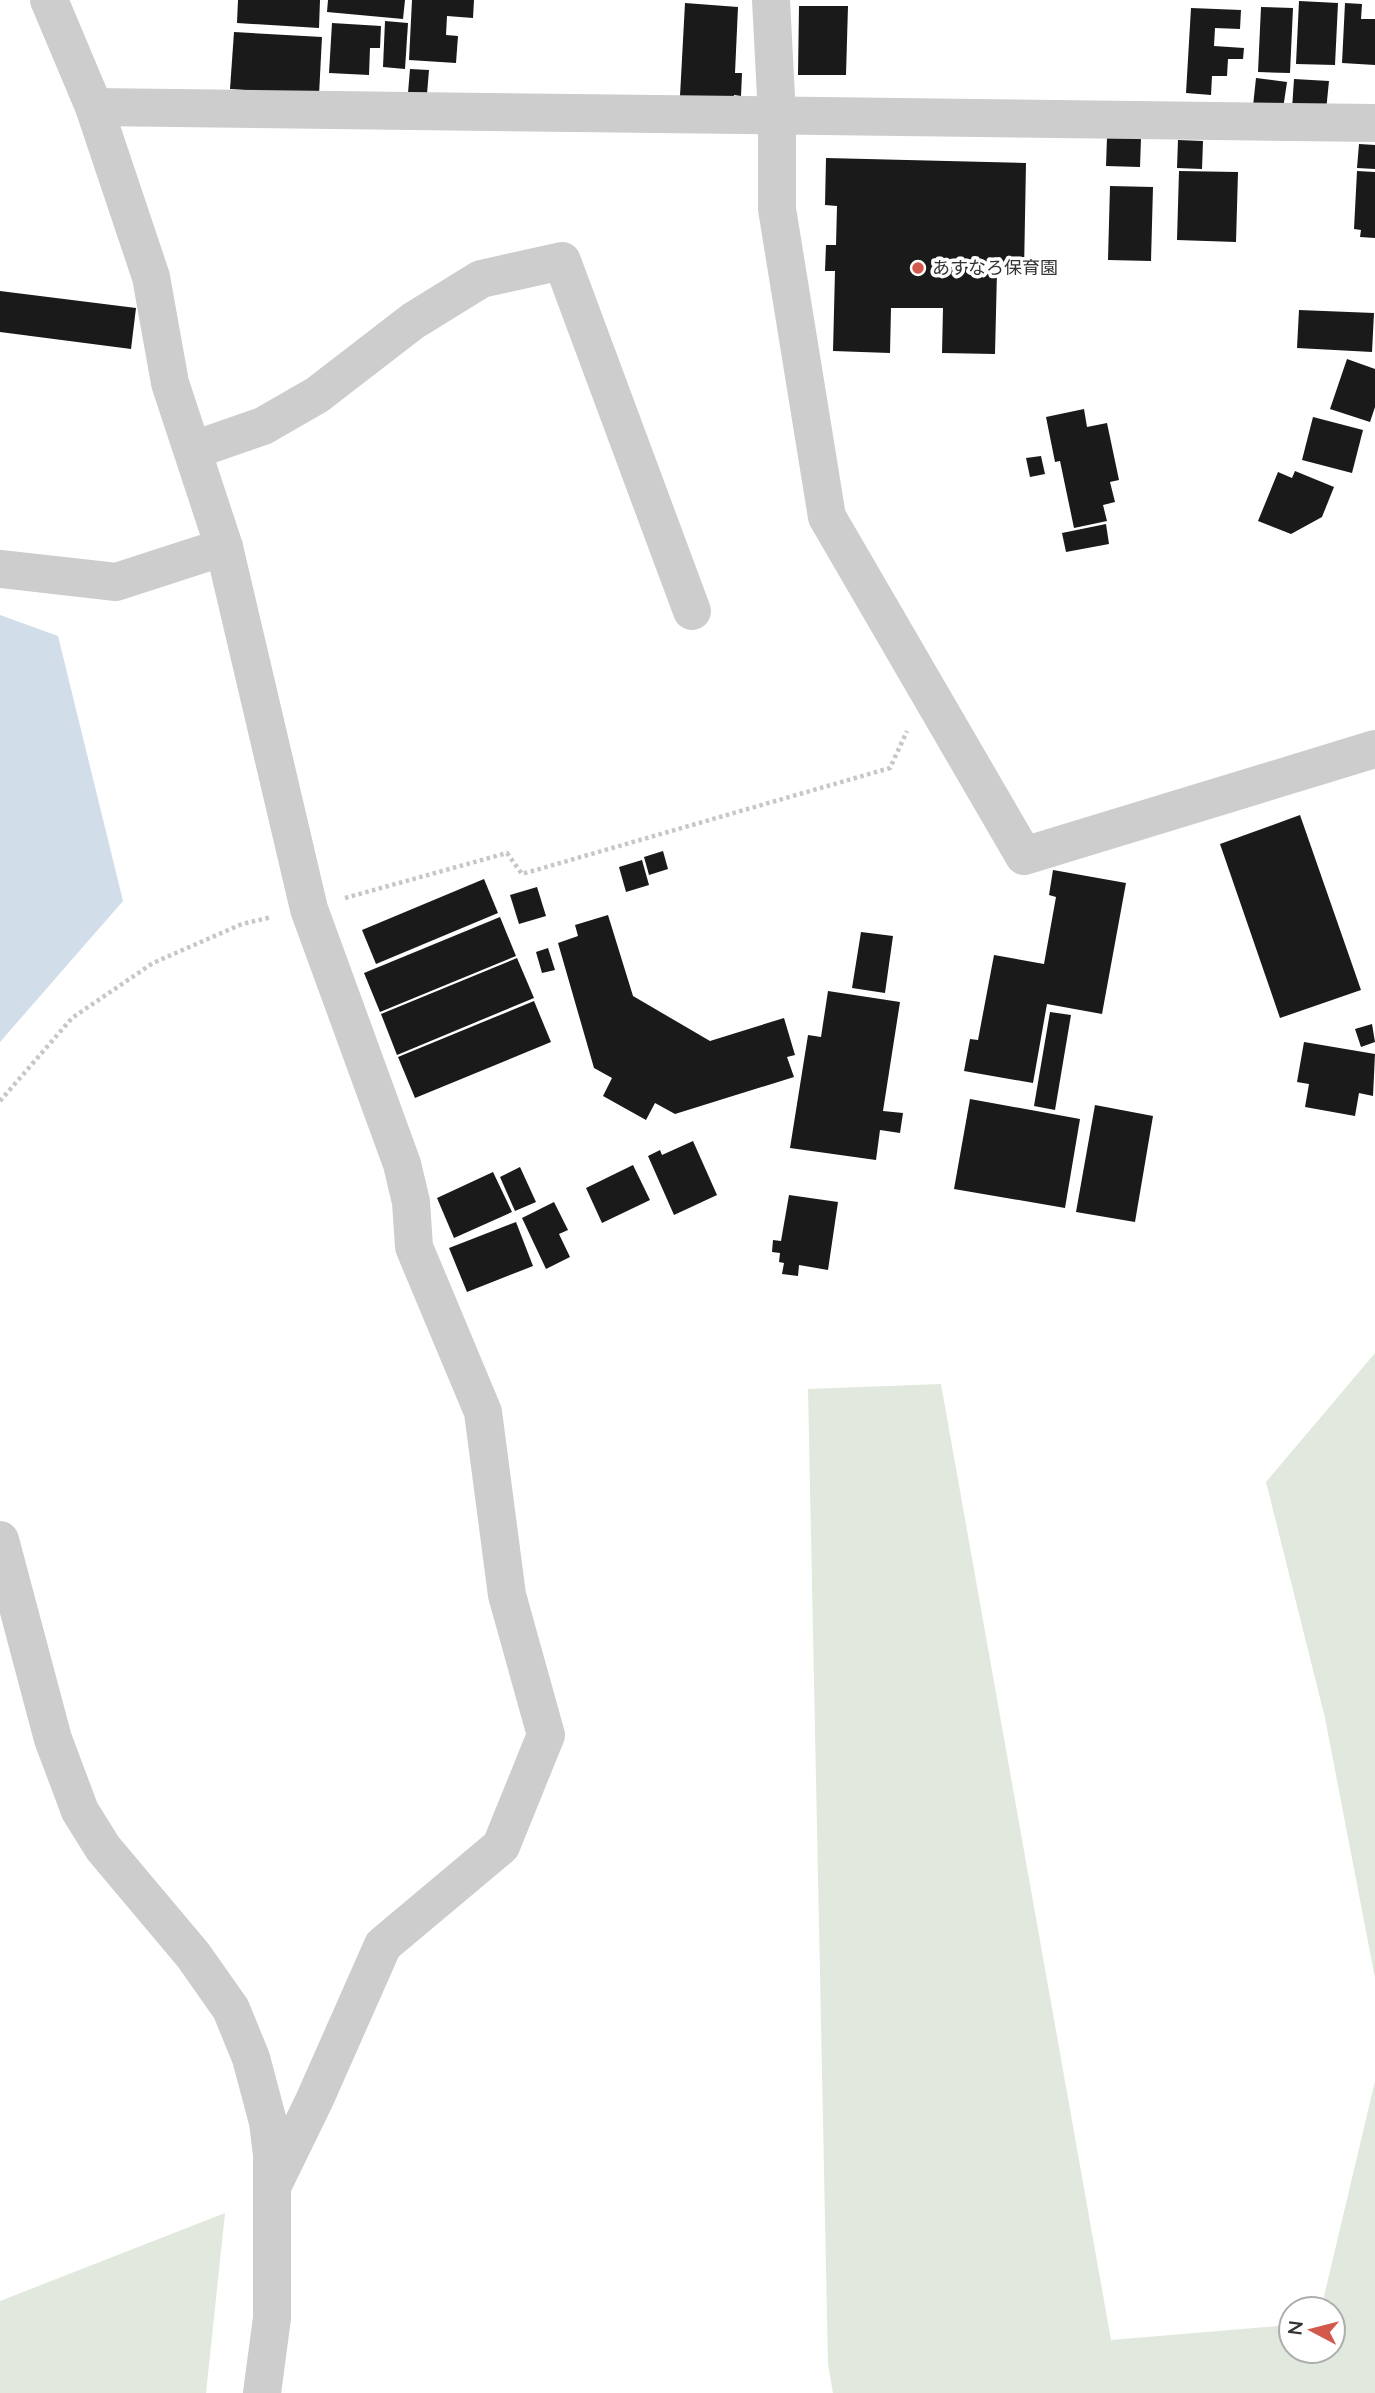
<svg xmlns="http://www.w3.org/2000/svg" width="1375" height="2393" font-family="Lato,'Noto Sans JP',sans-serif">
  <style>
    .green { fill: #e1e8dd }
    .water { fill: #d2ddea }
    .building { fill: #1a1a1a }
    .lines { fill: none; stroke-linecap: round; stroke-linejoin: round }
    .path { stroke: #c7c7c7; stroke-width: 4.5; stroke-dasharray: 3.5 3.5; stroke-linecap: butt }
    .street { stroke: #cdcdcd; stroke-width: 38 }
    .poi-dot { fill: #d2594c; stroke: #fff; stroke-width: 2.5 }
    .labels { text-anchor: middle; stroke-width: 7; stroke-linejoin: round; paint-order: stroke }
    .poi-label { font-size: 18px; fill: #333; stroke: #fff; text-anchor: start }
  </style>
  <rect width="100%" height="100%" fill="#fff"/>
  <g class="green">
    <path d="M1375 1353V1978L1325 1718 1266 1482Z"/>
    <path d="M941 1384 1111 2340 1291 2325V2351H1333V2309H1321L1375 2081V2393H833L828 2364 808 1389Z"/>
    <path d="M225 2213 206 2393H0V2301Z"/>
  </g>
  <path class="water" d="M0 615 58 636 123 901 0 1042Z"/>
  <g class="building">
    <path d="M238 0H320L319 28 237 23Z"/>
    <path d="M328 0H405L403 19 327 12Z"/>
    <path d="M412 0H474L473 18 447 16 446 35 458 36 456 63 409 60Z"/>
    <path d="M1299 1 1338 3 1335 65 1296 64Z"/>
    <path d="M685 3 738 7 735 73H742L741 96 734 95 733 100 680 96Z"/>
    <path d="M1345 3 1362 4 1361 19H1375V65L1342 63Z"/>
    <path d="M799 6H848L846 75H798Z"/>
    <path d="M1261 7 1293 8 1290 73 1258 72Z"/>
    <path d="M1191 8 1241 10 1240 29 1215 28 1214 46 1244 48 1243 59H1228L1227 76H1212L1211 95 1186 93Z"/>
    <path d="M385 21 408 23 405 69 383 67Z"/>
    <path d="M332 23 381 26 380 48H370L369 75 329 73Z"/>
    <path d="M234 32 322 37 319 95 230 89Z"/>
    <path d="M410 69 429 70 427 94 408 93Z"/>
    <path d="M1256 78 1287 82 1283 109 1253 106Z"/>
    <path d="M1294 79 1329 81 1326 111 1292 109Z"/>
    <path d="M1107 137 1141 138 1140 167 1106 166Z"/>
    <path d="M1178 140 1203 141 1202 169 1177 168Z"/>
    <path d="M1359 144 1375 145V169L1357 168Z"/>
    <path d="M826 158 1026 163 1024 272 997 271 995 354 942 353 943 308H891L890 353 833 351 835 271H825L826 245H836L837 206 825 205Z"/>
    <path d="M1179 171 1238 172 1236 242 1177 240Z"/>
    <path d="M1357 171 1375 172V238L1360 237 1361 230 1354 229Z"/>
    <path d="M1110 186 1153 187 1151 261 1108 260Z"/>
    <path d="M0 291 136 308 131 349 0 332Z"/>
    <path d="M1299 310 1374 313 1372 352 1297 348Z"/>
    <path d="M1347 359 1375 369V407L1370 422 1330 409Z"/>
    <path d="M1084 409 1087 427 1107 423 1119 480 1110 482 1115 502 1103 505 1107 521 1074 528 1060 461 1055 462 1046 417Z"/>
    <path d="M1313 417 1363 430 1352 473 1302 460Z"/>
    <path d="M1041 456 1045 474 1030 477 1026 458Z"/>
    <path d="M1295 471 1334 487 1322 517 1291 534 1258 521 1278 472 1292 478Z"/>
    <path d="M1106 524 1109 544 1066 552 1062 533Z"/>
    <path d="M1300 815 1361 990 1280 1018 1220 844Z"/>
    <path d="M663 851 668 869 649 875 644 857Z"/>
    <path d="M642 860 649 885 626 892 619 867Z"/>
    <path d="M1053 870 1126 883 1102 1014 1047 1004 1033 1083 964 1071 970 1039 978 1040 994 955 1044 964 1056 897 1049 895Z"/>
    <path d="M484 879 498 913 376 964 362 930Z"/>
    <path d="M537 887 546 916 519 924 510 895Z"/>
    <path d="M608 915 633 996 710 1041 784 1018 795 1055 787 1057 794 1077 675 1114 655 1103 646 1120 603 1096 612 1078 594 1068 558 943 578 936 575 925Z"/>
    <path d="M500 917 516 956 380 1012 364 973Z"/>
    <path d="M861 932 893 936 885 993 852 988Z"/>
    <path d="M548 948 555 970 542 973 536 952Z"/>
    <path d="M517 958 534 998 397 1055 381 1014Z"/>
    <path d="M828 991 900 1002 883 1111 903 1113 900 1133 880 1130 876 1160 790 1148 808 1035 821 1037Z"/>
    <path d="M534 1001 551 1042 415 1098 398 1057Z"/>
    <path d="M1050 1012 1071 1015 1055 1110 1034 1106Z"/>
    <path d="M1372 1024 1375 1042 1361 1047 1355 1029Z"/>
    <path d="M1304 1042 1375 1054 1373 1096 1359 1093 1355 1116 1305 1107 1309 1084 1297 1082Z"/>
    <path d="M970 1099 1080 1119 1065 1208 954 1189Z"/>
    <path d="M1095 1105 1153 1116 1135 1222 1076 1212Z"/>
    <path d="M693 1141 717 1195 674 1215 648 1156 660 1150 662 1155Z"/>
    <path d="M633 1165 650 1200 602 1223 586 1188Z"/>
    <path d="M520 1167 536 1202 515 1211 500 1177Z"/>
    <path d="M493 1172 512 1212 454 1238 437 1198Z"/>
    <path d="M789 1195 838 1202 828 1270 799 1265 798 1276 782 1274 784 1263 779 1262 780 1253 772 1252 773 1240 781 1241Z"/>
    <path d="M554 1202 568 1230 559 1234 570 1257 546 1269 522 1218Z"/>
    <path d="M516 1222 533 1266 467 1292 449 1248Z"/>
  </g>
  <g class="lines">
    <g class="path">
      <path d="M345 898 507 853 522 874 890 768 907 731"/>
      <path d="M0 1101 72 1018 153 963 242 924 272 917"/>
    </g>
    <g class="street">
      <path d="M49 0 94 107 151 277 170 383 224 547 309 909 402 1164 411 1202 414 1247 483 1412 507 1595 546 1735 501 1846 383 1945 314 2101 272 2187"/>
      <path d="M771 0 777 116V209L827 517 1024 856 1375 749"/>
      <path d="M94 107 1375 123"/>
      <path d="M194 450 263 426 317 395 413 321 481 279 562 261 692 611"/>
      <path d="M0 569 116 582 224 547"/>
      <path d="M0 1540 53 1739 80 1811 103 1848 193 1955 231 2009 251 2058 268 2122 272 2155V2318L262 2393"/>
    </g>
  </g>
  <circle class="poi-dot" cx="918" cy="268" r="7"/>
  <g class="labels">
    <g class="poi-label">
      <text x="932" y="274">あすなろ保育園</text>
    </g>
  </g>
  <g transform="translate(1312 2330) rotate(277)"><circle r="33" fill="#ffffff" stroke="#adadad" stroke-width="2"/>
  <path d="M0-5L12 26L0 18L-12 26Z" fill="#d2594c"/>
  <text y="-10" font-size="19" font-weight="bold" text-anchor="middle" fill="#333333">N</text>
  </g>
</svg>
